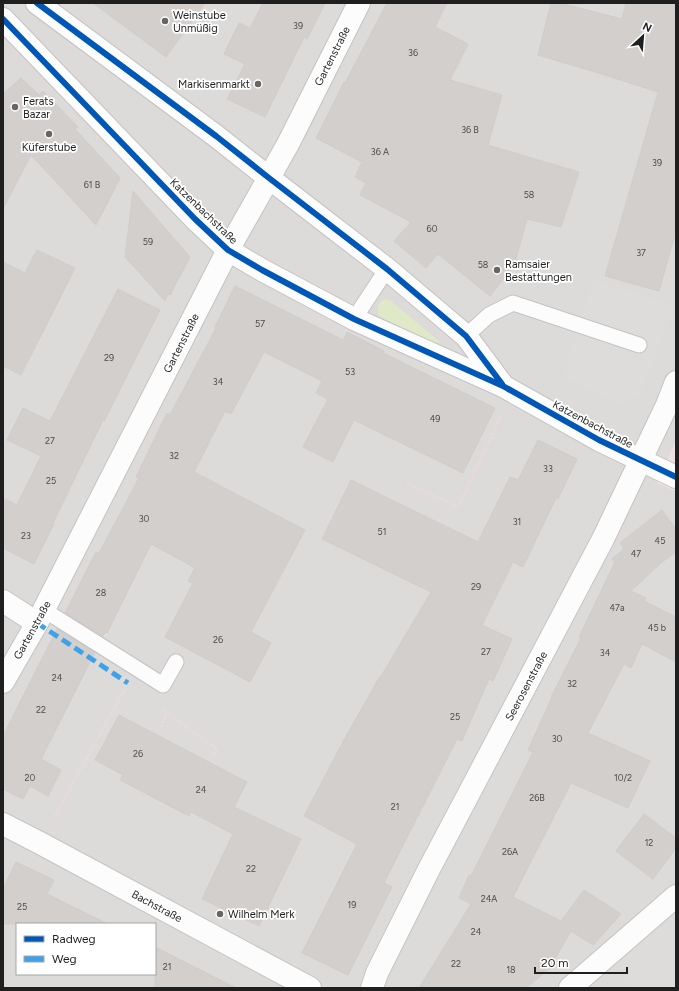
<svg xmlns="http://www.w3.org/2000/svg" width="679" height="991" font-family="Figtree,sans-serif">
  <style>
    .residential { fill: #dddbda; fill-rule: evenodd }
    .commercial { fill: #efdfdf }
    .grass { fill: #dfe9c8 }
    .parking { fill: #dedcdb }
    .building { fill: #d2cfcd; stroke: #d1ccca }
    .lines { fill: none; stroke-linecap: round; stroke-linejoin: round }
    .service-casing { stroke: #c5c3c2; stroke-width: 17 }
    .minor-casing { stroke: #c5c3c2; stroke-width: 24 }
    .tertiary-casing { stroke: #c5c3c2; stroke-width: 24 }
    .path { stroke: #ebdada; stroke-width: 2.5; stroke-dasharray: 2 2; stroke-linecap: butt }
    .service { stroke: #fcfcfc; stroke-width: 15 }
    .minor { stroke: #fcfcfc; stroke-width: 22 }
    .tertiary { stroke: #fcfcfc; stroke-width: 22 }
    .quiet { stroke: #3da2ea; stroke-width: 5; stroke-dasharray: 10 5; stroke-linecap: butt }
    .cycleway-casing { stroke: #fff; stroke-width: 8 }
    .cycleway { stroke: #0057b8; stroke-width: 6 }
    .poi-dot { fill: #676665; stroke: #fff; stroke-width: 1.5 }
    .labels { text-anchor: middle; stroke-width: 3.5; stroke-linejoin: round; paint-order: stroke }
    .number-label { font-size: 9px; fill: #4c4b4a }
    .poi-label { font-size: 11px; fill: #1f1f1f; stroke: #fff; text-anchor: start }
    .street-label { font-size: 11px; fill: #1f1f1f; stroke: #fff }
  </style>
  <rect width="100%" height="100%" fill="#eeebe8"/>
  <path class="residential" d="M3 3H676V441L657 483 676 491V988H3ZM17 924H155V974H17Z"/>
  <path class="commercial" d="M676 441V491L657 483Z"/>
  <path class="grass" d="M384 299 391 301 440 342 436 346 378 315V305Z"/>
  <g class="parking">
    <path d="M593 280 674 306 641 393 636 398 617 403 563 375Z"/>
    <path d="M676 913V988H629L612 968 652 935Z"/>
  </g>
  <g class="building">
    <path d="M93 3H205L166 57Z"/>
    <path d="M263 3H325L307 39 304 37 265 117 227 99 245 64 224 54 239 23 250 28Z"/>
    <path d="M387 3H447L435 27 468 44 450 80 502 95 488 145 579 172 561 227 527 219 514 266 490 296 438 254 426 268 394 241 411 222 360 195 366 183 355 177 362 162 316 138 344 82 345 83Z"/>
    <path d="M551 3H560L622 19 626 3H676V231L659 291 605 276 658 92 605 75 538 55Z"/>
    <path d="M21 78 39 95 43 91 78 127 75 129 120 178 96 225 31 155 3 209V94Z"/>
    <path d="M133 191 190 257 170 295 168 294 165 301 125 257Z"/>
    <path d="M37 250 75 268 21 375 3 366V262L25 273Z"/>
    <path d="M235 286 343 340 347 332 384 351 383 353 495 408 463 473 354 420 333 462 303 447 328 399 316 393 322 381 264 352 231 414 225 411 194 472 305 530 251 632 271 643 250 682 165 637 193 583 188 581 195 568 151 544 107 633 105 632 103 636 65 613 96 552 99 553 139 478 136 477 167 413 170 415 216 328 215 327Z"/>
    <path d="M118 289 160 310 104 421 103 420 53 523 54 524 34 564 3 548V498L17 505 41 456 7 440 23 408 50 421Z"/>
    <path d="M538 440 577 459 558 499 556 498 523 567 513 562 482 625 512 639 493 681 489 679 462 741 457 739 384 883 392 887 348 975 302 953 357 844 304 816 345 738 379 678H380L431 592 322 539 351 480 478 542 510 477 518 480Z"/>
    <path d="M662 510 676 529V552L662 562 631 591 646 598 644 601 676 617V662L642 644 631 668 624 664 588 733 650 761 628 808 571 783 513 897 561 921 584 890 621 914 593 945 571 931 549 969 526 988H419L471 904 459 898 469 875 471 876 533 752 528 750 552 697H551L582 636 580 638 579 637 615 562 612 559 624 549 620 543Z"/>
    <path d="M57 629 95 652 41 759 61 770 48 796 30 786 23 799 3 789V736Z"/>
    <path d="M119 715 247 782 234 807 301 839 259 926 202 899 233 834 191 812 189 816 120 780 123 775 95 760Z"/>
    <path d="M644 814 676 838V848L653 879 616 851Z"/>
    <path d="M16 862 54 880 47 894 108 924H3V889Z"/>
    <path d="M155 947 236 988H155Z"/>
  </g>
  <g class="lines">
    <defs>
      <g id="service">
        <path d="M354 319 387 269"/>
        <path d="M466 336 489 315 513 303 639 345"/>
        <path d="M44 610 163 685 176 662"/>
      </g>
      <g id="minor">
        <path d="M37 3 216 136 269 178 387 269 466 336 501 383"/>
        <path d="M3 19 195 219 228 250 262 270 354 319 503 386 599 440 676 477"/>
        <path d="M3 601 37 623"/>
        <path d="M3 682 37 623 228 250 288 144 359 3"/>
        <path d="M3 824 40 843 310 988"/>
        <path d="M570 988 676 896"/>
      </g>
      <path id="tertiary" d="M372 988 377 973 428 871 603 539 667 405 676 382"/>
    </defs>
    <use href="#service" class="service-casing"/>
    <use href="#minor" class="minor-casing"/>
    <use href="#tertiary" class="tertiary-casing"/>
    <g class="path">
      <path d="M407 483 458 507 501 416"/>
      <path d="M162 709 217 749 212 757"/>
      <path d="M161 727 167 712"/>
      <path d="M53 819 125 689"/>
    </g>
    <use href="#service" class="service"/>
    <use href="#minor" class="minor"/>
    <use href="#tertiary" class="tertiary"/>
    <path class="quiet" d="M37 623 128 683"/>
    <defs>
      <g id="cycleway">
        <path d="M37 3 216 136 269 178 387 269 466 336 502 384"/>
        <path d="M3 19 195 219 228 250 262 270 354 319 503 386 599 440 676 477"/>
      </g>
    </defs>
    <use href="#cycleway" class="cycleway-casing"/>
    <use href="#cycleway" class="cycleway"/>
  </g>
  <g class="poi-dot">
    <circle cx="165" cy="21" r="4"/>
    <circle cx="258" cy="84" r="4"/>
    <circle cx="15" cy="107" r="4"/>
    <circle cx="49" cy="134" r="4"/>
    <circle cx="497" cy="270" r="4"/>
    <circle cx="220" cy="914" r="4"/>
  </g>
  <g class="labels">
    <g class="number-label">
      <text x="298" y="29">39</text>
      <text x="413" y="56">36</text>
      <text x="470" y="133">36 B</text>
      <text x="380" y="155">36 A</text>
      <text x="657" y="166">39</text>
      <text x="92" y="188">61 B</text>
      <text x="529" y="198">58</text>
      <text x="432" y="232">60</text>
      <text x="148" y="245">59</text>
      <text x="641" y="256">37</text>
      <text x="483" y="268">58</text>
      <text x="260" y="327">57</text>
      <text x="109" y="361">29</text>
      <text x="350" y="375">53</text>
      <text x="218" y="385">34</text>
      <text x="435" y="422">49</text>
      <text x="50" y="444">27</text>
      <text x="174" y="459">32</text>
      <text x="548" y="472">33</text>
      <text x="51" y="484">25</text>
      <text x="144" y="522">30</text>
      <text x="517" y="525">31</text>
      <text x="382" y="535">51</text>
      <text x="26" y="539">23</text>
      <text x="660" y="544">45</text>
      <text x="636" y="557">47</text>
      <text x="476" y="590">29</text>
      <text x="101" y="596">28</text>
      <text x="617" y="611">47a</text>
      <text x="657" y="631">45 b</text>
      <text x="218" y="643">26</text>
      <text x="486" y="655">27</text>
      <text x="605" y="656">34</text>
      <text x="57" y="681">24</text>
      <text x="572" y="687">32</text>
      <text x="41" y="713">22</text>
      <text x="455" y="720">25</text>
      <text x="557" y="742">30</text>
      <text x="138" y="757">26</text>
      <text x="30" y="781">20</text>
      <text x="623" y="781">10/2</text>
      <text x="201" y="793">24</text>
      <text x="537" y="801">26B</text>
      <text x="395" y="810">21</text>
      <text x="649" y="846">12</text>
      <text x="510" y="855">26A</text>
      <text x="251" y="872">22</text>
      <text x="489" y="902">24A</text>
      <text x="352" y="908">19</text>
      <text x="22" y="910">25</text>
      <text x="476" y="935">24</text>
      <text x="456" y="967">22</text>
      <text x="167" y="970">21</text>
      <text x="511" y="973">18</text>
    </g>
    <g class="poi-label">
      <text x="173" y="19">Weinstube<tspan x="173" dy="13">Unmüßig</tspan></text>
      <text x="250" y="88" text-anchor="end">Markisenmarkt</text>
      <text x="23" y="105">Ferats<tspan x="23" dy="13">Bazar</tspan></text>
      <text x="49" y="151" text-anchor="middle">Küferstube</text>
      <text x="505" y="268">Ramsaier<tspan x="505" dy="13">Bestattungen</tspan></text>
      <text x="228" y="918">Wilhelm Merk</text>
    </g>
    <g class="street-label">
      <text transform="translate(332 56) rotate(-63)" y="4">Gartenstraße</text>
      <text transform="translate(204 211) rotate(44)" y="4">Katzenbachstraße</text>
      <text transform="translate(181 343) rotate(-63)" y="4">Gartenstraße</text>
      <text transform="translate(593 424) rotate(28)" y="4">Katzenbachstraße</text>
      <text transform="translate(32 630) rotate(-61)" y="4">Gartenstraße</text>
      <text transform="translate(526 686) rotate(-62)" y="4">Seerosenstraße</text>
      <text transform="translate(157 906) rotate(28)" y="4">Bachstraße</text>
    </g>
  </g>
  <rect width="679" height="991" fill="none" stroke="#1f1f1f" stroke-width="8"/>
  <rect x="16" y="923" width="140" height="52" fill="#ffffff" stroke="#a5a5a5"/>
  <rect x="24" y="936" width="20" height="6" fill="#0057b8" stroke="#a5a5a5"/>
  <text x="52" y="943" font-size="12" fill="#1f1f1f">Radweg</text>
  <rect x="24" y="956" width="20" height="6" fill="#3da2ea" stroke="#a5a5a5"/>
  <text x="52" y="963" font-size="12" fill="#1f1f1f">Weg</text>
  <g transform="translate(643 36) rotate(26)" stroke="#ffffff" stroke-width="3" paint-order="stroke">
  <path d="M0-3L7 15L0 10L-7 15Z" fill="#1f1f1f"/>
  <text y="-6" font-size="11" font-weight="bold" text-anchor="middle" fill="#1f1f1f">N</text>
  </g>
  <path d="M535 967v6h92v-6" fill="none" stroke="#1f1f1f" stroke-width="2"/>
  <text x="541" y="967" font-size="12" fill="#1f1f1f" stroke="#ffffff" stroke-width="3" paint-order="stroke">20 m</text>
</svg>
